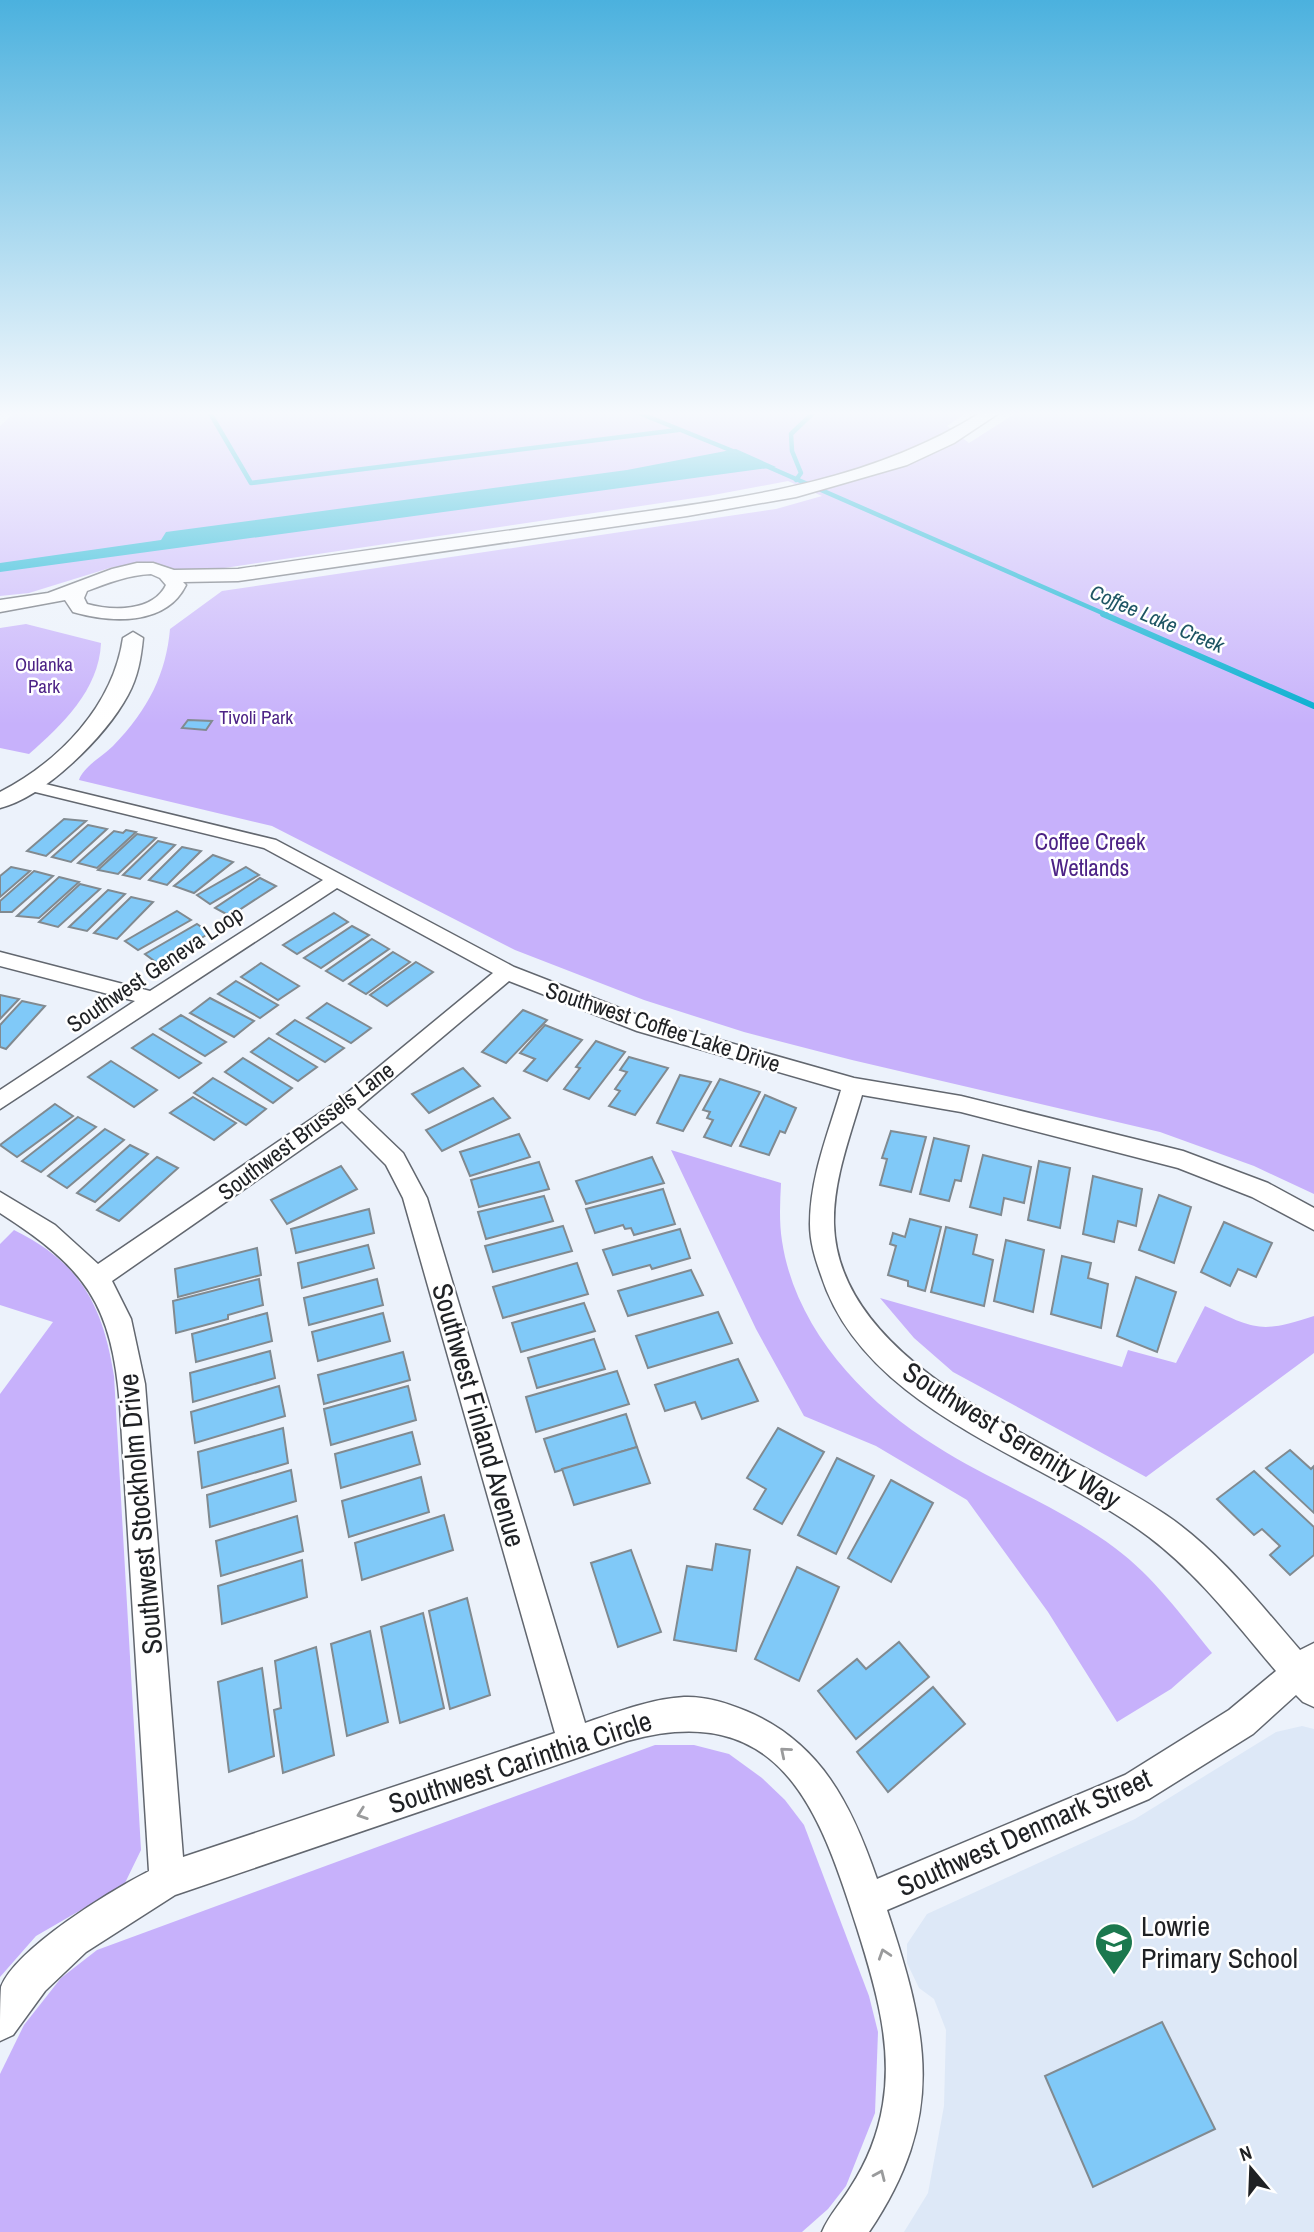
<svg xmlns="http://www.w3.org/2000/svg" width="1314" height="2232" font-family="'Archivo Narrow',sans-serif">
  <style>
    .built { fill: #dde8f7 }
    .green { fill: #c7b1fb }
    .water { fill: #01adcf }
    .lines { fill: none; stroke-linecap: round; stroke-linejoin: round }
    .stream-far1 { stroke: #01adcf; stroke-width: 4.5 }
    .stream { stroke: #01adcf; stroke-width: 6 }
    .building { fill: #80c9f8; stroke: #818a90; stroke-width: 2 }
    .street-casing { stroke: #62676f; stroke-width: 3 }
    .secondary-casing { stroke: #62676f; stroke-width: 3 }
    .street { fill: #fff; fill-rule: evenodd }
    .secondary { fill: #fff; fill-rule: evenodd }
    .oneway { stroke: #9a9b9c }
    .labels { text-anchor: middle; stroke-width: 5; stroke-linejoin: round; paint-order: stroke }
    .far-park-label { font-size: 19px; fill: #4d2386; stroke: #fff }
    .far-water-label { font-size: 21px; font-style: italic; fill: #1e5564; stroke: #fff }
    .park-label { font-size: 23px; fill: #4d2386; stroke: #fff }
    .street-label { font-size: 23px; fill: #1f2124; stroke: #fff }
    .near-street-label { font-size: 28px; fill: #1f2124; stroke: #fff }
    .near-poi-label { font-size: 28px; fill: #1f2124; stroke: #fff; text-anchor: start }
  </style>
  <rect width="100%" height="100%" fill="#ecf2fb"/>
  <path class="built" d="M1302 1726 1314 1729V2232H904L928 2193 944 2106 946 2030 934 1999 919 1988 907 1963V1944L927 1914 1135 1819 1276 1732Z"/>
  <g class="green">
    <path d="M14 413H966L947 426 969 443 1016 413H1314V1194L1254 1166 1160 1132 852 1060 744 1032 644 1000 515 950 272 826 79 780C83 767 103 756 113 746 149 709 166 673 170 629L222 591 776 509 822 496 788 481 708 496 211 570 185 571 140 565 113 567 29 593 0 596V426Z"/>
    <path d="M26 624 101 643C99 690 62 725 29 754L0 748V628Z"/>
    <path d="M671 1150 781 1183C780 1202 779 1222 782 1241 795 1328 863 1401 936 1446 994 1483 1059 1506 1115 1548 1153 1576 1182 1616 1212 1653L1171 1689 1117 1722 1048 1612 967 1500 876 1446 804 1416 756 1329Z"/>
    <path d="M14 1230C81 1263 103 1306 114 1376L141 1850 124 1885 36 1936 0 1977V1394L53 1322 0 1305V1244Z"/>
    <path d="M880 1298 1122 1367 1128 1350 1176 1363 1205 1306C1255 1329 1260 1334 1314 1316V1353L1146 1477 953 1372 914 1338Z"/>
    <path d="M655 1745H694L729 1754 762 1778 785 1800 804 1825 869 1996 878 2032 875 2113 846 2186 828 2209 802 2232H0V2074L24 2025 61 1978 97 1950Z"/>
  </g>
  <path class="water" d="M736 449 776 467 0 572V563L161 540 166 532 627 470Z"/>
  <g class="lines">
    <g class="stream-far1">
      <path d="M210 413 251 483 678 430"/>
      <path d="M639 413 740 454"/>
      <path d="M764 465 1107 615"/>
      <path d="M796 480 801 473 792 451 791 434 813 413"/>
    </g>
    <path class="stream" d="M1103 614 1314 706"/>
  </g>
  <g class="building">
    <path d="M188 720 212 721 206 730 182 728Z"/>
    <path d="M64 819 86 821 46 856 27 851Z"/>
    <path d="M88 825 107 829 71 862 52 857Z"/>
    <path d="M126 830 136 832 97 868 78 863 114 831 123 833Z"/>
    <path d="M137 834 156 838 118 874 98 870Z"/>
    <path d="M158 841 175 845 140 879 123 875Z"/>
    <path d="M182 847 201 851 167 885 149 880Z"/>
    <path d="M213 855 233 862 194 893 174 886Z"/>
    <path d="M11 867 30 871 0 897V876Z"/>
    <path d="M246 867 259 875 210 904 197 895Z"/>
    <path d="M34 871 53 876 12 912H0V901Z"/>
    <path d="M59 877 79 882 39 918 17 916Z"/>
    <path d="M260 878 276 886 230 916 215 908Z"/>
    <path d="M80 884 100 889 58 927 39 922Z"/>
    <path d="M108 890 125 894 87 931 69 927Z"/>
    <path d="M131 897 153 902 117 939 94 933Z"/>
    <path d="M177 911 191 920 138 950 125 941Z"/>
    <path d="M334 913 348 922 297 954 283 945Z"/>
    <path d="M197 924 210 933 157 963 145 954Z"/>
    <path d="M352 926 369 935 321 968 304 958Z"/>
    <path d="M372 939 389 949 343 981 326 971Z"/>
    <path d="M393 952 410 962 366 994 349 984Z"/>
    <path d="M416 962 433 972 387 1006 370 995Z"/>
    <path d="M261 963 299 986 278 1000 241 977Z"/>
    <path d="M236 981 278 1005 260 1018 218 994Z"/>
    <path d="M0 995 19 999 0 1019Z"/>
    <path d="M210 998 254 1021 234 1037 190 1013Z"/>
    <path d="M22 1001 45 1006 6 1049 0 1047V1025Z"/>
    <path d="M327 1003 371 1028 351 1043 307 1018Z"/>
    <path d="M523 1010 547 1020 506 1063 482 1052Z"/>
    <path d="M181 1015 226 1042 205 1056 160 1029Z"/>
    <path d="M295 1020 344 1048 325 1062 277 1034Z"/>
    <path d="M545 1025 582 1040 547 1081 524 1071 535 1059 520 1053Z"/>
    <path d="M153 1034 201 1063 179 1078 132 1048Z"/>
    <path d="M269 1038 317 1067 298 1081 251 1052Z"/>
    <path d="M596 1041 625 1052 589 1099 564 1089 580 1068 576 1067Z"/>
    <path d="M629 1057 668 1068 635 1115 609 1106 620 1091 615 1089 627 1072 620 1070Z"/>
    <path d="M243 1058 292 1088 273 1103 225 1072Z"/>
    <path d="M111 1061 157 1090 134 1107 88 1077Z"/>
    <path d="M463 1068 480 1086 429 1113 412 1094Z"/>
    <path d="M680 1075 711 1082 683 1131 657 1123Z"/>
    <path d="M213 1078 266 1109 246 1125 194 1093Z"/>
    <path d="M720 1079 760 1092 731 1146 704 1137 713 1120 707 1118 710 1112 703 1110Z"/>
    <path d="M765 1095 796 1108 785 1133 780 1131 769 1155 740 1146Z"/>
    <path d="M193 1097 236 1123 214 1140 170 1113Z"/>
    <path d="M493 1098 510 1118 442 1151 426 1130Z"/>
    <path d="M55 1104 73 1116 17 1157 0 1145Z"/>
    <path d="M78 1117 96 1127 41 1172 22 1161Z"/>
    <path d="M105 1129 124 1140 67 1188 48 1176Z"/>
    <path d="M891 1131 926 1137 911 1192 880 1185 887 1159 882 1158Z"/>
    <path d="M519 1134 530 1157 470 1176 460 1152Z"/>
    <path d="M934 1138 969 1146 961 1181 955 1180 949 1201 920 1194Z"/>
    <path d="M130 1145 148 1154 95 1202 77 1193Z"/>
    <path d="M983 1155 1031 1167 1024 1203 1004 1198 1001 1215 970 1207Z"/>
    <path d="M157 1157 178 1168 119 1221 97 1210Z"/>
    <path d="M652 1157 664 1183 586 1204 576 1181Z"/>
    <path d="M1039 1161 1070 1168 1060 1228 1028 1220Z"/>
    <path d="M539 1162 549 1189 479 1207 471 1180Z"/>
    <path d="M341 1166 357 1189 287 1224 271 1200Z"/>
    <path d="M1093 1176 1142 1189 1136 1226 1118 1221 1114 1242 1083 1234Z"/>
    <path d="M663 1189 675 1224 634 1235 631 1228 625 1229 623 1225 595 1233 586 1209Z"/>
    <path d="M1159 1195 1191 1207 1174 1263 1139 1250Z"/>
    <path d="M544 1196 553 1221 486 1239 478 1212Z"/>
    <path d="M369 1209 374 1233 296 1253 291 1229Z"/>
    <path d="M910 1219 941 1227 925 1291 908 1286V1281L888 1275 896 1246 890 1244 893 1233 905 1237Z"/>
    <path d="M1224 1222 1272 1243 1256 1277 1238 1269 1230 1286 1201 1272Z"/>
    <path d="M563 1226 572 1251 493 1272 485 1246Z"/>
    <path d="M946 1227 977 1235 973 1254 993 1260 984 1306 931 1292Z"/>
    <path d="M680 1229 690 1258 652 1269 650 1265 613 1275 603 1250Z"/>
    <path d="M1006 1240 1044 1250 1033 1312 994 1301Z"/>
    <path d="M368 1245 374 1268 302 1288 298 1263Z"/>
    <path d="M257 1248 261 1275 178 1297 175 1269Z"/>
    <path d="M1062 1256 1091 1263 1088 1278 1108 1284 1101 1328 1051 1314Z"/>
    <path d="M577 1263 588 1294 503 1318 493 1287Z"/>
    <path d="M691 1270 703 1295 628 1316 618 1291Z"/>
    <path d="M1136 1277 1176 1292 1157 1352 1117 1336Z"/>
    <path d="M259 1279 263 1305 228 1315V1319L176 1333 173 1301Z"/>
    <path d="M377 1279 383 1305 309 1325 304 1298Z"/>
    <path d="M584 1303 595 1331 521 1352 512 1323Z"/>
    <path d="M718 1312 732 1343 648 1368 636 1336Z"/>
    <path d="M267 1313 272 1341 196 1362 192 1334Z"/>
    <path d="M383 1313 390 1341 318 1361 312 1332Z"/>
    <path d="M594 1339 605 1369 537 1388 528 1358Z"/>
    <path d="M270 1351 275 1378 193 1402 190 1373Z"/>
    <path d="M403 1352 410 1380 324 1404 318 1375Z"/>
    <path d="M738 1359 758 1401 702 1419 695 1402 665 1411 655 1385Z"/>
    <path d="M617 1371 629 1404 536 1432 526 1397Z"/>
    <path d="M279 1386 285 1416 195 1443 191 1412Z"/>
    <path d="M408 1386 416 1420 331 1445 324 1409Z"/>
    <path d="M626 1414 637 1447 555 1472 544 1439Z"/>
    <path d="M283 1428 288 1463 202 1488 198 1452Z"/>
    <path d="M778 1428 824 1452 782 1524 754 1509 766 1489 747 1478Z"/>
    <path d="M412 1432 420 1464 341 1488 335 1454Z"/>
    <path d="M637 1447 650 1483 574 1505 562 1469Z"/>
    <path d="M1290 1450 1311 1469 1314 1466V1513L1266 1468Z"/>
    <path d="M837 1458 874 1476 836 1554 798 1535Z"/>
    <path d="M291 1470 296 1501 210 1527 207 1495Z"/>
    <path d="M1254 1471 1314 1527V1555L1290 1575 1270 1555 1280 1546 1262 1529 1254 1535 1217 1499Z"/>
    <path d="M421 1477 429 1512 349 1537 342 1501Z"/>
    <path d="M891 1480 933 1503 891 1582 848 1558Z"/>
    <path d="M444 1515 453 1550 362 1580 355 1543Z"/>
    <path d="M297 1516 303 1551 221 1576 216 1541Z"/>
    <path d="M716 1544 750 1550 736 1651 674 1640 687 1566 712 1570Z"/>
    <path d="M631 1550 661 1632 618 1647 591 1563Z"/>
    <path d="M302 1560 307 1597 222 1624 218 1586Z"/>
    <path d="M797 1567 839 1587 799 1681 755 1659Z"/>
    <path d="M467 1598 490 1695 450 1709 429 1611Z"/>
    <path d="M423 1613 444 1708 400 1723 381 1627Z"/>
    <path d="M370 1631 388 1722 347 1736 331 1644Z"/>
    <path d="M899 1642 929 1677 856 1739 818 1691 857 1659 866 1669Z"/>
    <path d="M316 1647 334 1755 283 1773 274 1710 281 1708 275 1661Z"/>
    <path d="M262 1668 274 1756 229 1772 218 1682Z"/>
    <path d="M933 1687 965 1724 888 1792 857 1752Z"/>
    <path d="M1162 2022 1215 2129 1093 2187 1045 2076Z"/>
  </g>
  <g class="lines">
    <defs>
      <path id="street" d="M29 780 276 840 514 967 653 1021 854 1078 961 1096 1183 1151 1268 1183 1314 1208V1230L1252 1197 1178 1168 961 1112 862 1095C850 1137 833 1180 834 1224 838 1371 1064 1445 1166 1515 1218 1550 1259 1603 1300 1650L1314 1643V1707L1303 1702 1296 1695 1253 1734 1149 1799 887 1910C928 2034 947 2116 869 2232H822C829 2215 841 2203 850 2188 867 2162 878 2135 883 2104 893 2045 875 1985 857 1928 819 1808 780 1698 627 1741L175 1895 86 1952 45 1991 13 2035 0 2041C0 2026 0 2000 1 1987 16 1948 112 1890 149 1871L120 1406C112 1304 86 1268 0 1213V1192L55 1225 98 1264 335 1103 493 973 337 888 0 1109V1090L135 1001 0 966V952L150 991 323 880 264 848 23 789 20 785 23 781ZM509 981 637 1031 841 1090C828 1134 810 1177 810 1224 810 1242 815 1258 821 1275 865 1413 1043 1457 1149 1537 1198 1574 1236 1624 1276 1671L1229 1710 1125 1775 877 1879C852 1806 821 1742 746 1711 727 1703 706 1696 684 1697 650 1699 617 1712 585 1723L427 1198 403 1153 357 1109ZM342 1121 386 1165 403 1198 555 1733 183 1857 145 1384 131 1319 112 1281Z"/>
      <g id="secondary">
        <path d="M980 413H999L954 443 907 465 796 497 687 516 238 581 183 582 186 585C166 626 111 623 73 612L65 600 0 612V600L48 593 112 569 137 563H153L174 570 238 569C354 552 469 536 585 520 722 500 861 488 980 413ZM151 574 160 578 166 585C153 612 112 611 87 604L84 598 87 591C108 583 128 575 151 574Z"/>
        <path d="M133 632 143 638C141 658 138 677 128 695 106 736 45 797 0 808V792C60 761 113 706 123 638Z"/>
      </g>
    </defs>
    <use href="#street" class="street-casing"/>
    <use href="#secondary" class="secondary-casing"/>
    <use href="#street" class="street"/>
    <use href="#secondary" class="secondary"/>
  </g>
  <defs><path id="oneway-chevron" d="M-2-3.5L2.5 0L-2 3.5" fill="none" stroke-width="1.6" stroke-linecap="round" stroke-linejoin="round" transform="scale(1.75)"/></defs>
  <g class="oneway">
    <use href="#oneway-chevron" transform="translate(785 1752) rotate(-140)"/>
    <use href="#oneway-chevron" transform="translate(362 1814) rotate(161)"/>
    <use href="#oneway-chevron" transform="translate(884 1954) rotate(-108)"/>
    <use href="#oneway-chevron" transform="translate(880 2175) rotate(-66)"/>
  </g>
  <linearGradient id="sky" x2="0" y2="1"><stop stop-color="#4bb1de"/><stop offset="0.57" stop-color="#f6f9fd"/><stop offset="1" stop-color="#f6f9fd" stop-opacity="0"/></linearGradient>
  <rect width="1314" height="725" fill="url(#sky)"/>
  <defs>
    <symbol id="school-pin" viewBox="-11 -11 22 30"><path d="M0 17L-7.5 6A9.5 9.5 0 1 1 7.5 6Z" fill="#1b784e" stroke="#fff"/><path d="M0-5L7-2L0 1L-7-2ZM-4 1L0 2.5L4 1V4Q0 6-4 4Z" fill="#fff"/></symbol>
  </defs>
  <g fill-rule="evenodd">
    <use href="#school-pin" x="1092" y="1920" width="44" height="60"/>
  </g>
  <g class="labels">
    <g class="far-park-label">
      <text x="44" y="671">Oulanka<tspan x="44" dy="22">Park</tspan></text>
      <text x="256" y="724">Tivoli Park</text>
    </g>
    <g class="far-water-label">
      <text transform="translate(1157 619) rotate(23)" y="7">Coffee Lake Creek</text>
    </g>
    <g class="park-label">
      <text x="1090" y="850">Coffee Creek<tspan x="1090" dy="26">Wetlands</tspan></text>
    </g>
    <g class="street-label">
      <text transform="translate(155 969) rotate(-34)" y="8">Southwest Geneva Loop</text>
      <text transform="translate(663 1027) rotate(18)" y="8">Southwest Coffee Lake Drive</text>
      <text transform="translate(306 1131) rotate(-37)" y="8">Southwest Brussels Lane</text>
    </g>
    <g class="near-street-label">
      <text transform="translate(479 1415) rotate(74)" y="10">Southwest Finland Avenue</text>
      <text transform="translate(1012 1435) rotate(32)" y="10">Southwest Serenity Way</text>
      <text transform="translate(140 1514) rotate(-95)" y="10">Southwest Stockholm Drive</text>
      <text transform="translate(520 1762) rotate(-18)" y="10">Southwest Carinthia Circle</text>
      <text transform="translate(1024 1832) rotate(-24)" y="10">Southwest Denmark Street</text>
    </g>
    <g class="near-poi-label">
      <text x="1141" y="1936">Lowrie<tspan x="1141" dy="32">Primary School</tspan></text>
    </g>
  </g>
  <g transform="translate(1251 2169) rotate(341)" stroke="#ffffff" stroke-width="5" paint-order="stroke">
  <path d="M0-5L12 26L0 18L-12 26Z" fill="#1f2124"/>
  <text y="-10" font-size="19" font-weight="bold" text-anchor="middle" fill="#1f2124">N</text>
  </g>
</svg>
